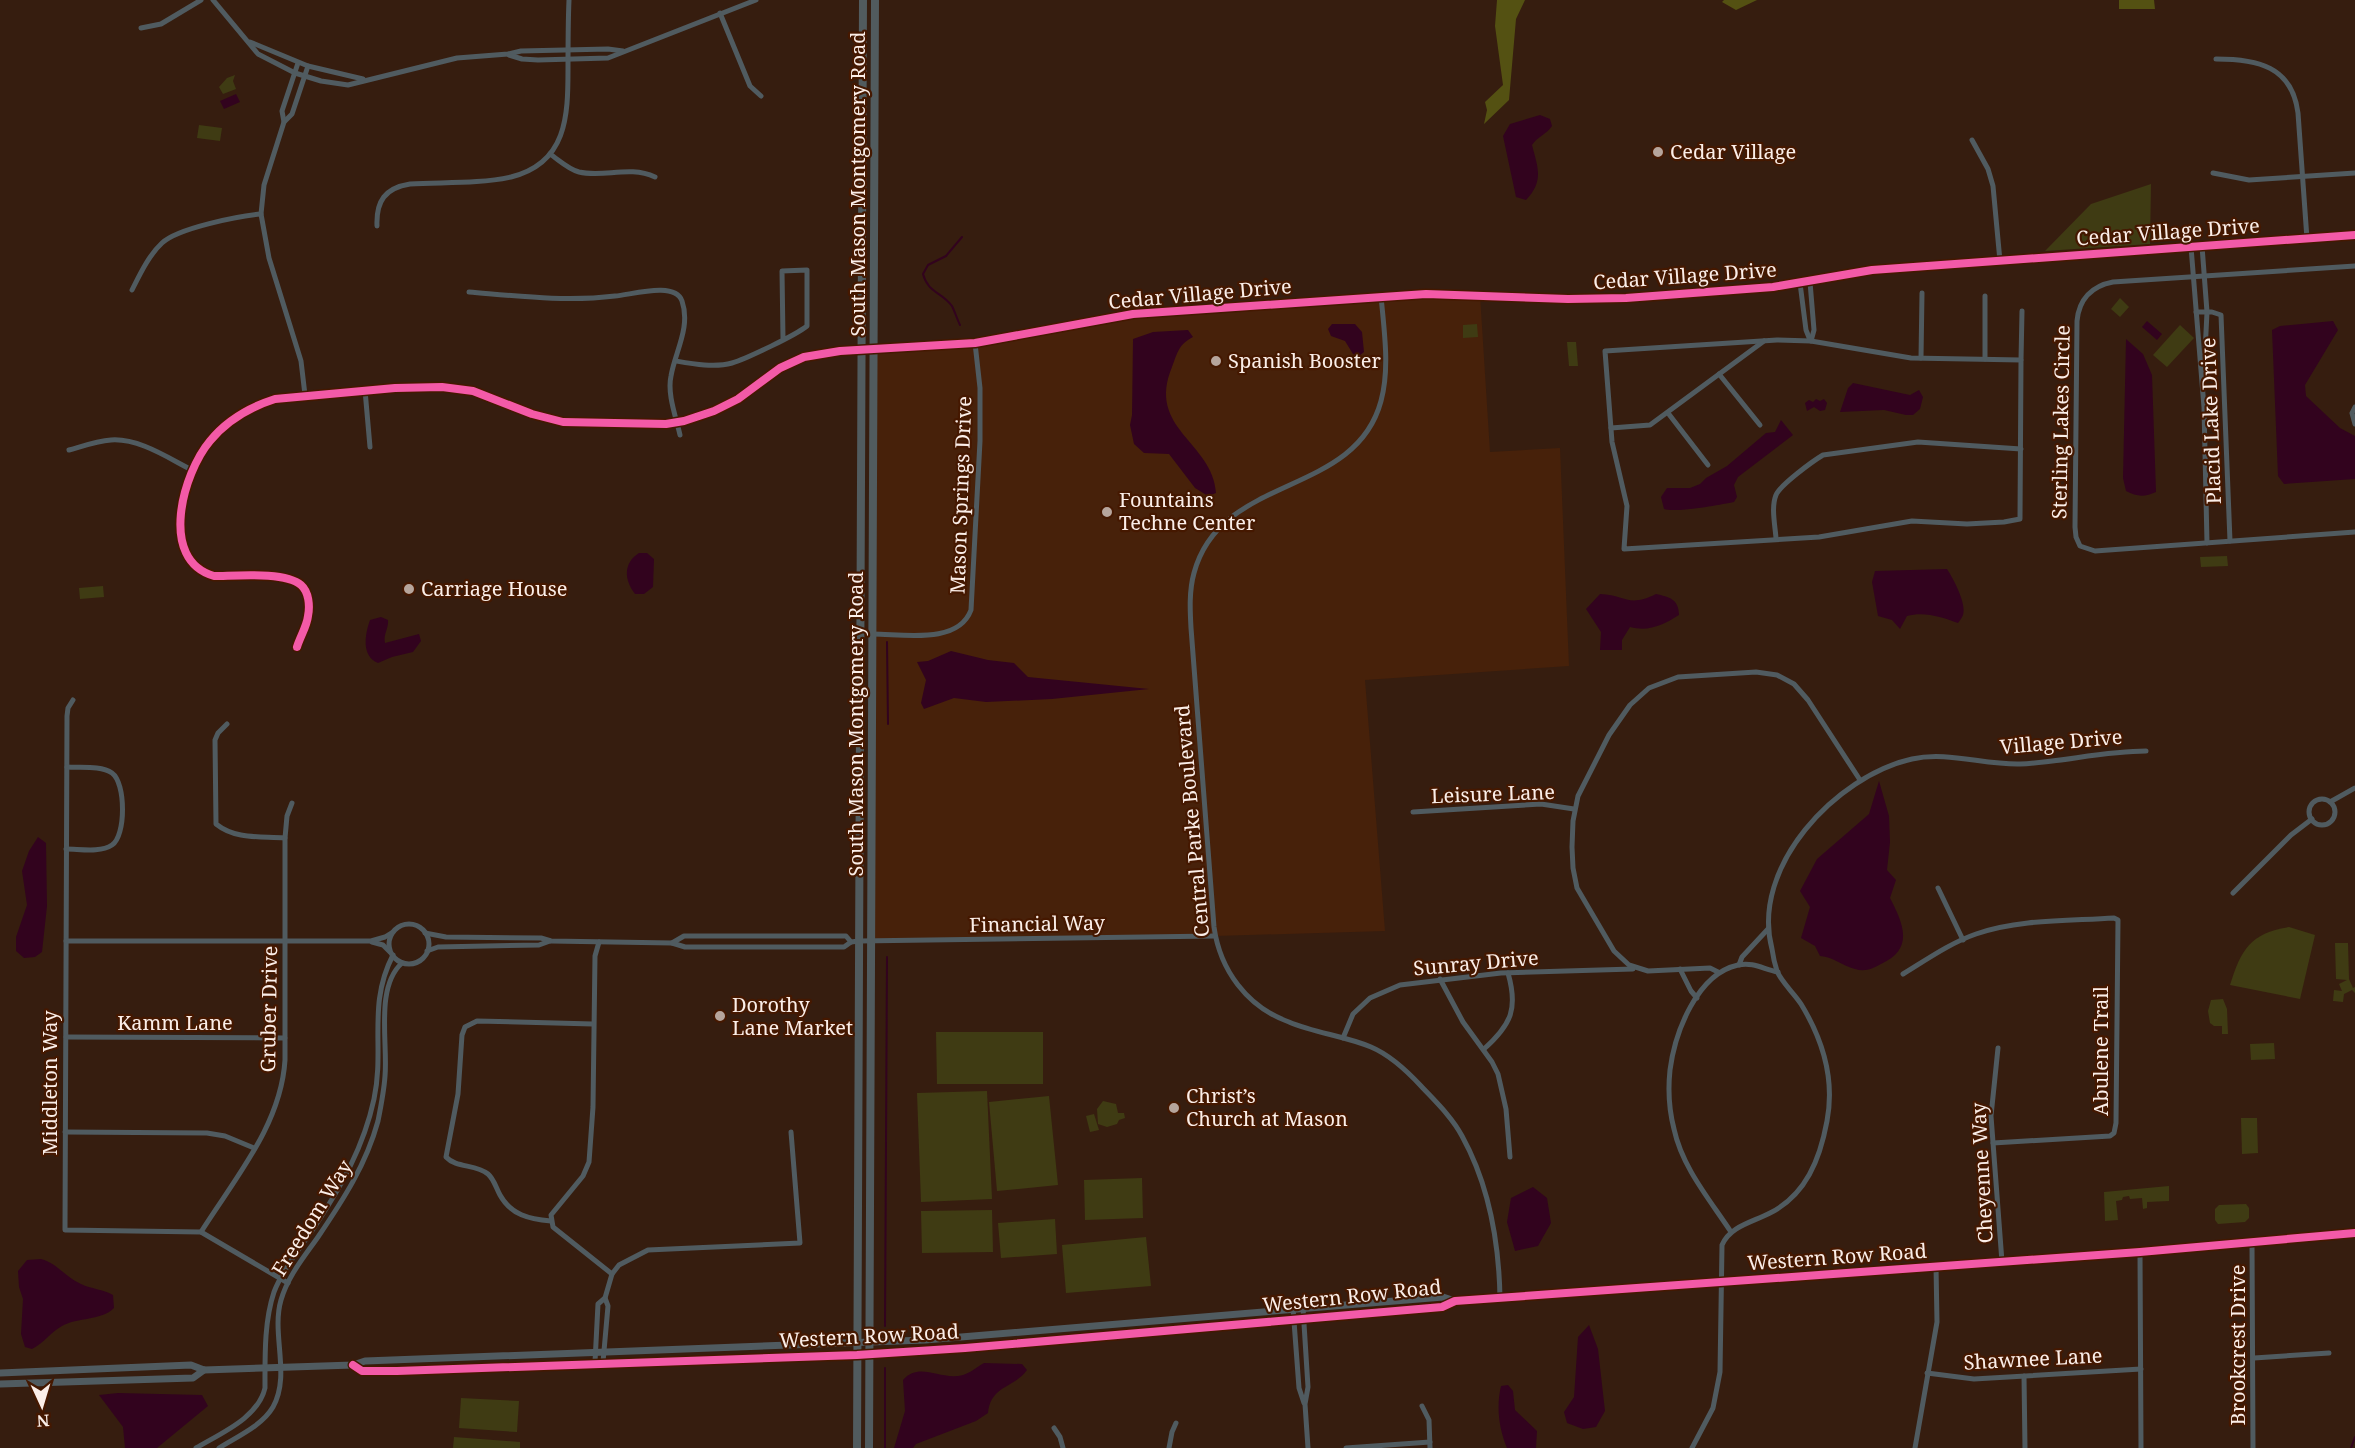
<svg xmlns="http://www.w3.org/2000/svg" width="2355" height="1448" font-family="'Noto Serif',serif">
  <style>
    .built { fill: #47210a }
    .green { fill: #3f3b13 }
    .forest { fill: #545112 }
    .water { fill: #32031e }
    .lines { fill: none; stroke-linecap: round; stroke-linejoin: round }
    .stream { stroke: #32031e; stroke-width: 2 }
    .minor { stroke: #505b60; stroke-width: 5 }
    .tertiary { stroke: #505b60; stroke-width: 7 }
    .secondary { stroke: #515b5e; stroke-width: 8 }
    .cycleway-casing { stroke: #451800; stroke-width: 11 }
    .cycleway { stroke: #f35aa7; stroke-width: 8 }
    .poi-dot { fill: #b6a59c; stroke: #451800; stroke-width: 2 }
    .labels { text-anchor: middle; stroke-width: 4.5; stroke-linejoin: round; paint-order: stroke }
    .poi-label { font-size: 20px; fill: #fbeee8; stroke: #451800; text-anchor: start }
    .street-label { font-size: 20px; fill: #fbeee8; stroke: #451800 }
  </style>
  <rect width="100%" height="100%" fill="#361d0f"/>
  <path class="built" d="M1480 295 1490 452 1560 448 1569 666 1365 680 1385 931 1215 936 871 941 874 350 951 346 1102 319 1381 296Z"/>
  <g class="green">
    <path d="M235 75 233 81 236 89 223 94 219 87 227 78Z"/>
    <path d="M199 125 222 128 220 141 197 138Z"/>
    <path d="M2151 184 2150 244 2045 251 2091 204Z"/>
    <path d="M2120 298 2129 307 2120 317 2111 309Z"/>
    <path d="M1477 324 1478 337 1463 338V325Z"/>
    <path d="M2180 325 2194 338 2167 367 2153 355Z"/>
    <path d="M1567 342H1576L1578 366H1569Z"/>
    <path d="M2227 556 2228 566 2201 567 2200 557Z"/>
    <path d="M103 586 104 597 80 599 79 588Z"/>
    <path d="M2289 927 2315 935 2300 999 2230 985C2241 949 2251 933 2289 927Z"/>
    <path d="M2335 943H2348L2349 979 2353 988 2355 987V993L2352 990 2344 994 2343 1002 2333 1001 2334 990 2342 991 2339 984 2347 980 2336 979Z"/>
    <path d="M2223 999 2227 1009 2228 1034H2222V1026H2214L2210 1023 2208 1011 2211 1000Z"/>
    <path d="M936 1032H1043V1084H937Z"/>
    <path d="M2274 1043 2275 1059 2251 1060 2250 1044Z"/>
    <path d="M987 1091 992 1199 921 1202 917 1093Z"/>
    <path d="M1049 1096 1058 1185 997 1191 989 1102Z"/>
    <path d="M1103 1101 1116 1104 1118 1113H1124L1125 1118 1119 1120 1117 1124 1107 1127 1098 1124 1097 1109Z"/>
    <path d="M1094 1114 1099 1130 1090 1132 1086 1116Z"/>
    <path d="M2241 1118H2257L2258 1153 2242 1154Z"/>
    <path d="M1142 1178 1143 1218 1085 1220 1084 1180Z"/>
    <path d="M2169 1186V1201L2147 1202V1208L2143 1209 2142 1198 2130 1199 2129 1196 2123 1197 2122 1200 2116 1201 2118 1220 2105 1221 2104 1192Z"/>
    <path d="M2246 1204 2249 1208V1218L2245 1222 2218 1224 2215 1220V1209L2219 1205Z"/>
    <path d="M992 1210 993 1252 922 1253 921 1211Z"/>
    <path d="M1055 1219 1057 1254 1001 1258 998 1223Z"/>
    <path d="M1146 1237 1151 1286 1066 1293 1062 1245Z"/>
    <path d="M461 1398 519 1401 517 1432 459 1428Z"/>
    <path d="M454 1437 520 1442V1448H453Z"/>
  </g>
  <g class="forest">
    <path d="M1497 0H1525L1516 19 1509 100 1484 124 1487 110 1485 102 1503 85 1495 26Z"/>
    <path d="M1724 0H1757L1736 10 1722 2Z"/>
    <path d="M2119 0H2154L2155 9H2119Z"/>
  </g>
  <g class="water">
    <path d="M236 94 240 102 224 109 220 101Z"/>
    <path d="M1540 115 1550 119 1552 126C1546 135 1538 136 1532 145 1538 168 1544 181 1526 200L1516 197 1503 136 1510 124Z"/>
    <path d="M2147 321 2162 334 2157 340 2142 327Z"/>
    <path d="M2333 321 2338 330 2305 385 2306 396 2340 428 2355 436V479L2284 484 2278 476 2272 330 2280 326Z"/>
    <path d="M1332 324H1355L1362 332 1364 352 1359 356 1353 354 1345 341 1331 336 1328 329Z"/>
    <path d="M1188 330 1193 337C1178 345 1178 352 1172 367 1146 429 1213 442 1216 493L1208 496 1195 488 1169 454 1144 453 1134 444 1130 425 1132 415 1133 339 1153 332Z"/>
    <path d="M2126 339 2143 354 2152 375 2156 492C2145 497 2137 497 2126 491L2123 478Z"/>
    <path d="M1853 383 1910 395 1919 390 1923 397 1920 409 1913 415H1906L1884 410 1840 412 1848 388Z"/>
    <path d="M1816 399 1820 401 1824 399 1827 403 1825 410 1820 411 1814 407 1807 411 1805 403 1809 400 1813 402Z"/>
    <path d="M1781 420 1793 435 1738 477 1734 485 1737 497 1734 502C1719 505 1676 513 1664 509L1661 497 1667 488H1690L1700 484 1706 478 1727 466 1766 433 1775 432Z"/>
    <path d="M639 553H647L654 559 653 587 644 594H635C624 580 623 563 639 553Z"/>
    <path d="M1947 569C1953 578 1967 604 1963 615 1962 618 1960 620 1958 623 1942 617 1924 611 1907 616L1900 629 1892 620 1878 616 1872 582 1875 571Z"/>
    <path d="M1600 594C1626 595 1628 608 1656 594 1669 597 1679 599 1679 615 1663 625 1649 632 1630 627L1622 640V650H1600L1601 632 1586 609Z"/>
    <path d="M381 617 388 620C389 628 383 634 385 643L419 634 421 641 413 652 392 657 378 663C361 656 365 634 370 620Z"/>
    <path d="M951 651 988 660 1014 663 1028 677 1149 689 1052 699 986 702 954 698 924 709 921 703 926 680 917 662 928 661Z"/>
    <path d="M1879 781 1889 816 1890 842 1887 870 1896 880 1890 898C1904 925 1914 949 1881 964 1872 969 1865 972 1855 969 1842 966 1834 957 1820 956L1815 946 1801 938 1810 907 1800 891 1817 859 1869 814Z"/>
    <path d="M38 837 46 843 47 906 42 952 35 957 24 958 16 951V937L27 905 22 871 29 851Z"/>
    <path d="M1533 1187 1547 1198 1551 1223 1538 1246 1515 1251 1507 1222 1511 1198Z"/>
    <path d="M41 1259C57 1263 65 1277 81 1284 91 1289 103 1289 113 1295L114 1308C101 1321 78 1317 62 1326 51 1332 44 1343 32 1349L25 1347 21 1334 23 1299 19 1287 18 1271 27 1260Z"/>
    <path d="M1589 1325 1598 1349 1605 1411 1596 1427 1583 1429 1567 1423 1564 1412 1574 1397 1578 1337Z"/>
    <path d="M984 1363 1022 1364 1027 1370C1013 1389 991 1385 988 1413L976 1421 916 1444 913 1448H894L905 1411 903 1380C920 1361 940 1381 963 1375 970 1373 977 1367 984 1363Z"/>
    <path d="M1508 1385 1513 1391 1515 1410 1537 1431 1536 1448H1507C1499 1429 1496 1407 1501 1386Z"/>
    <path d="M118 1393 202 1395 208 1406 157 1448H125L123 1427 99 1395Z"/>
  </g>
  <g class="lines">
    <g class="stream">
      <path d="M960 325C957 319 955 312 952 306 942 292 928 293 923 274L928 265 946 256 962 237"/>
      <path d="M887 642 888 724"/>
      <path d="M885 1326 887 957"/>
      <path d="M885 1368V1448"/>
      <path d="M2351 1448 2355 1437"/>
    </g>
    <g class="minor">
      <path d="M213 0 258 54 295 73 321 81 348 85 457 58 508 54 521 51 608 49 623 51"/>
      <path d="M720 13 750 86 761 96"/>
      <path d="M141 28 161 24 201 0"/>
      <path d="M250 42 308 66 363 79"/>
      <path d="M509 55 522 59 538 60 608 58 756 0"/>
      <path d="M2216 59C2257 59 2292 66 2298 113L2307 239"/>
      <path d="M298 63 282 111 284 122 264 185 261 214 269 258 301 361 305 395"/>
      <path d="M284 122 292 114 308 66"/>
      <path d="M1972 140 1988 169 1993 186 2000 261"/>
      <path d="M550 154C559 160 568 169 579 172 604 178 629 165 655 177"/>
      <path d="M2213 173 2249 180 2355 173"/>
      <path d="M377 226C376 201 385 188 410 184 442 182 479 184 511 177 567 163 568 116 568 69 568 46 568 23 569 0"/>
      <path d="M2202 246 2207 312 2204 373"/>
      <path d="M2191 247 2204 407 2207 543"/>
      <path d="M2355 266 2113 282C2092 286 2079 299 2077 321L2075 527 2076 537 2080 546 2095 551 2355 532"/>
      <path d="M1810 282 1814 330 1811 341"/>
      <path d="M1800 283 1806 330 1810 340"/>
      <path d="M132 290C140 274 149 255 162 243 178 228 239 216 261 214"/>
      <path d="M469 292C517 296 566 302 615 296 631 295 675 281 682 301 691 327 675 352 671 376 667 394 676 417 680 435"/>
      <path d="M1381 296C1384 330 1390 368 1381 401 1355 498 1221 473 1194 573 1189 591 1190 610 1191 628L1214 927C1220 970 1247 1007 1289 1022 1315 1033 1345 1036 1371 1047 1390 1055 1408 1072 1421 1086 1435 1101 1452 1117 1462 1136 1489 1185 1499 1242 1500 1298"/>
      <path d="M2196 312H2212L2221 315 2230 541"/>
      <path d="M1777 340 1811 341 1911 358 2021 360 2020 519 2004 522 1967 524 1912 521 1819 537 1624 549 1627 506 1612 442 1605 351Z"/>
      <path d="M1921 358 1922 293"/>
      <path d="M1985 359V296"/>
      <path d="M2021 360 2022 311"/>
      <path d="M676 361C693 364 715 368 732 363 746 359 796 335 807 326V270L782 271 783 339"/>
      <path d="M1719 374 1760 425"/>
      <path d="M365 390 370 447"/>
      <path d="M2355 407 2352 413 2355 424"/>
      <path d="M1668 413 1708 465"/>
      <path d="M1611 428 1650 425 1764 341"/>
      <path d="M69 450C83 446 97 441 111 440 139 438 168 458 192 470"/>
      <path d="M1776 538C1775 525 1771 507 1776 495 1780 485 1813 461 1823 455L1918 442 2021 449"/>
      <path d="M873 634C903 634 958 645 971 610L980 441V388L975 343"/>
      <path d="M297 647C300 637 307 626 308 616 310 606 309 592 301 585 285 571 234 576 214 576 158 560 183 473 210 441 227 420 250 407 275 399L395 388 442 387 473 391 532 414 563 422 666 424 684 421 714 411 738 399 780 368 804 357 840 351 975 343 1133 314 1426 294 1568 299 1626 298 1773 287 1872 270 2355 235"/>
      <path d="M73 700 68 708 67 716 65 1230 201 1232 288 1283"/>
      <path d="M227 724 218 733 215 740 216 824C236 840 261 836 285 838"/>
      <circle cx="2322" cy="812" r="13"/>
      <path d="M2330 802 2355 788"/>
      <path d="M1413 812 1541 804 1574 809"/>
      <path d="M66 849C80 849 100 853 112 845 126 836 126 783 112 773 101 765 80 768 67 767"/>
      <path d="M1938 888 1963 940"/>
      <path d="M2233 893 2291 835 2312 819"/>
      <circle cx="409" cy="944" r="20"/>
      <path d="M425 933 446 937 541 938 551 941 672 943 685 947H844L851 942 859 941 1215 936"/>
      <path d="M66 941H371L385 937 393 932"/>
      <path d="M372 942 383 945 390 952"/>
      <path d="M672 943 684 936H846L851 942"/>
      <path d="M427 951 438 947 539 945 550 941"/>
      <path d="M1739 965 1742 957 1768 929"/>
      <path d="M1680 969 1691 991 1697 998"/>
      <path d="M1718 972 1710 968 1648 971 1629 965 1614 951 1577 888 1573 868 1572 847 1573 821 1578 796 1609 735 1630 705 1649 688 1678 677 1756 672 1777 675 1794 684 1808 700 1860 780"/>
      <path d="M1903 974C1926 960 1950 943 1976 934 2019 919 2069 921 2114 918L2118 920 2116 1123 2114 1133 2110 1136 1993 1143"/>
      <path d="M1440 979 1463 1022 1492 1062 1498 1074 1506 1109 1510 1157"/>
      <path d="M66 1037 285 1038"/>
      <path d="M1343 1038 1353 1014 1370 998 1400 985 1501 973 1633 969"/>
      <path d="M1998 1048 1991 1116 2002 1262"/>
      <path d="M1484 1049C1512 1024 1518 1008 1508 973"/>
      <path d="M65 1132 207 1133 225 1136 254 1148"/>
      <path d="M551 1221C529 1219 511 1215 500 1195 496 1188 494 1179 488 1174 476 1164 456 1168 446 1157L458 1094 462 1035 465 1027 477 1021 593 1024"/>
      <path d="M201 1232C235 1178 281 1125 285 1060V838L287 816 292 803"/>
      <path d="M1731 1232C1710 1200 1682 1167 1674 1129 1669 1110 1668 1089 1670 1070 1675 1032 1697 974 1738 965 1754 962 1763 969 1778 972"/>
      <path d="M2252 1243 2253 1448"/>
      <path d="M2140 1252 2141 1448"/>
      <path d="M612 1274 619 1265 648 1250 800 1243 791 1132"/>
      <path d="M1293 1308 1299 1388 1304 1403"/>
      <path d="M1303 1308 1308 1387 1305 1404 1308 1448"/>
      <path d="M2254 1358 2329 1353"/>
      <path d="M595 1362 598 1304 605 1298 612 1274 553 1227 551 1215 583 1176 589 1162 593 1107 595 956 599 942"/>
      <path d="M603 1362 608 1306 605 1298"/>
      <path d="M1927 1373 1974 1379 2141 1369"/>
      <path d="M2024 1376 2025 1448"/>
      <path d="M1422 1406 1429 1420 1430 1448"/>
      <path d="M1054 1428 1060 1437 1063 1448"/>
      <path d="M196 1448C221 1433 258 1418 265 1388 265 1357 264 1322 274 1292 283 1269 301 1247 315 1226 341 1187 364 1146 374 1099 385 1048 367 1005 393 955"/>
      <path d="M219 1448C236 1437 262 1426 273 1407 291 1375 271 1334 281 1300 288 1276 304 1257 318 1237 343 1200 366 1165 378 1121 381 1106 384 1091 385 1076 388 1043 375 987 402 963"/>
      <path d="M1169 1448 1172 1432 1176 1423"/>
      <path d="M1346 1448 1430 1442"/>
      <path d="M1692 1448 1713 1408 1720 1372 1722 1245C1730 1226 1753 1222 1770 1213 1806 1195 1820 1159 1827 1121 1835 1079 1823 1040 1801 1004 1794 993 1782 983 1777 971 1775 965 1773 956 1772 949 1750 867 1836 776 1912 759 1947 751 1984 765 2020 764 2062 762 2104 751 2146 751"/>
      <path d="M1915 1448 1937 1322 1936 1266"/>
    </g>
    <g class="tertiary">
      <path d="M353 1365 362 1371H397L857 1355 965 1348 1442 1307 1455 1301 2140 1252 2355 1233"/>
      <path d="M0 1373 191 1365 204 1370 353 1365 365 1361 925 1340 1443 1297 1455 1301"/>
      <path d="M0 1384 193 1378 204 1370"/>
    </g>
    <g class="secondary">
      <path d="M857 1448 863 0"/>
      <path d="M869 1448 875 0"/>
    </g>
    <defs>
      <g id="cycleway">
        <path d="M297 647C300 637 307 626 308 616 310 606 309 592 301 585 285 571 234 576 214 576 158 560 183 473 210 441 227 420 250 407 275 399L395 388 442 387 473 391 532 414 563 422 666 424 684 421 714 411 738 399 780 368 804 357 840 351 975 343 1133 314 1426 294 1568 299 1626 298 1773 287 1872 270 2355 235"/>
        <path d="M353 1365 362 1371H397L857 1355 965 1348 1442 1307 1455 1301 2140 1252 2355 1233"/>
      </g>
    </defs>
    <use href="#cycleway" class="cycleway-casing"/>
    <use href="#cycleway" class="cycleway"/>
  </g>
  <g class="poi-dot">
    <circle cx="1658" cy="152" r="6"/>
    <circle cx="1216" cy="361" r="6"/>
    <circle cx="1107" cy="512" r="6"/>
    <circle cx="409" cy="589" r="6"/>
    <circle cx="720" cy="1016" r="6"/>
    <circle cx="1174" cy="1108" r="6"/>
  </g>
  <g class="labels">
    <g class="poi-label">
      <text x="1670" y="159">Cedar Village</text>
      <text x="1228" y="368">Spanish Booster</text>
      <text x="1119" y="507">Fountains<tspan x="1119" dy="23">Techne Center</tspan></text>
      <text x="421" y="596">Carriage House</text>
      <text x="732" y="1012">Dorothy<tspan x="732" dy="23">Lane Market</tspan></text>
      <text x="1186" y="1103">Christ’s<tspan x="1186" dy="23">Church at Mason</tspan></text>
    </g>
    <g class="street-label">
      <text transform="translate(858 184) rotate(-90)" y="7">South Mason Montgomery Road</text>
      <text transform="translate(2168 232) rotate(-4)" y="7">Cedar Village Drive</text>
      <text transform="translate(1685 276) rotate(-4)" y="7">Cedar Village Drive</text>
      <text transform="translate(1200 294) rotate(-5)" y="7">Cedar Village Drive</text>
      <text transform="translate(2211 421) rotate(-92)" y="7">Placid Lake Drive</text>
      <text transform="translate(2061 422) rotate(-89)" y="7">Sterling Lakes Circle</text>
      <text transform="translate(961 495) rotate(-88)" y="7">Mason Springs Drive</text>
      <text transform="translate(856 724) rotate(-90)" y="7">South Mason Montgomery Road</text>
      <text transform="translate(2061 742) rotate(-5)" y="7">Village Drive</text>
      <text transform="translate(1493 794) rotate(-2)" y="7">Leisure Lane</text>
      <text transform="translate(1192 821) rotate(-95)" y="7">Central Parke Boulevard</text>
      <text transform="translate(1037 924) rotate(-1)" y="7">Financial Way</text>
      <text transform="translate(1476 963) rotate(-5)" y="7">Sunray Drive</text>
      <text transform="translate(269 1009) rotate(-89)" y="7">Gruber Drive</text>
      <text x="175" y="1030">Kamm Lane</text>
      <text transform="translate(2101 1051) rotate(-90)" y="7">Abulene Trail</text>
      <text transform="translate(50 1083) rotate(-90)" y="7">Middleton Way</text>
      <text transform="translate(1982 1173) rotate(-93)" y="7">Cheyenne Way</text>
      <text transform="translate(312 1218) rotate(-58)" y="7">Freedom Way</text>
      <text transform="translate(1837 1257) rotate(-4)" y="7">Western Row Road</text>
      <text transform="translate(1352 1296) rotate(-6)" y="7">Western Row Road</text>
      <text transform="translate(869 1336) rotate(-3)" y="7">Western Row Road</text>
      <text transform="translate(2238 1345) rotate(-90)" y="7">Brookcrest Drive</text>
      <text transform="translate(2033 1359) rotate(-3)" y="7">Shawnee Lane</text>
    </g>
  </g>
  <g transform="translate(42 1406) rotate(176)" stroke="#451800" stroke-width="4.5" paint-order="stroke">
  <path d="M0-4.5L10 22L0 15L-10 22Z" fill="#fbeee8"/>
  <text y="-9" font-size="16" font-weight="bold" text-anchor="middle" fill="#fbeee8">N</text>
  </g>
</svg>
